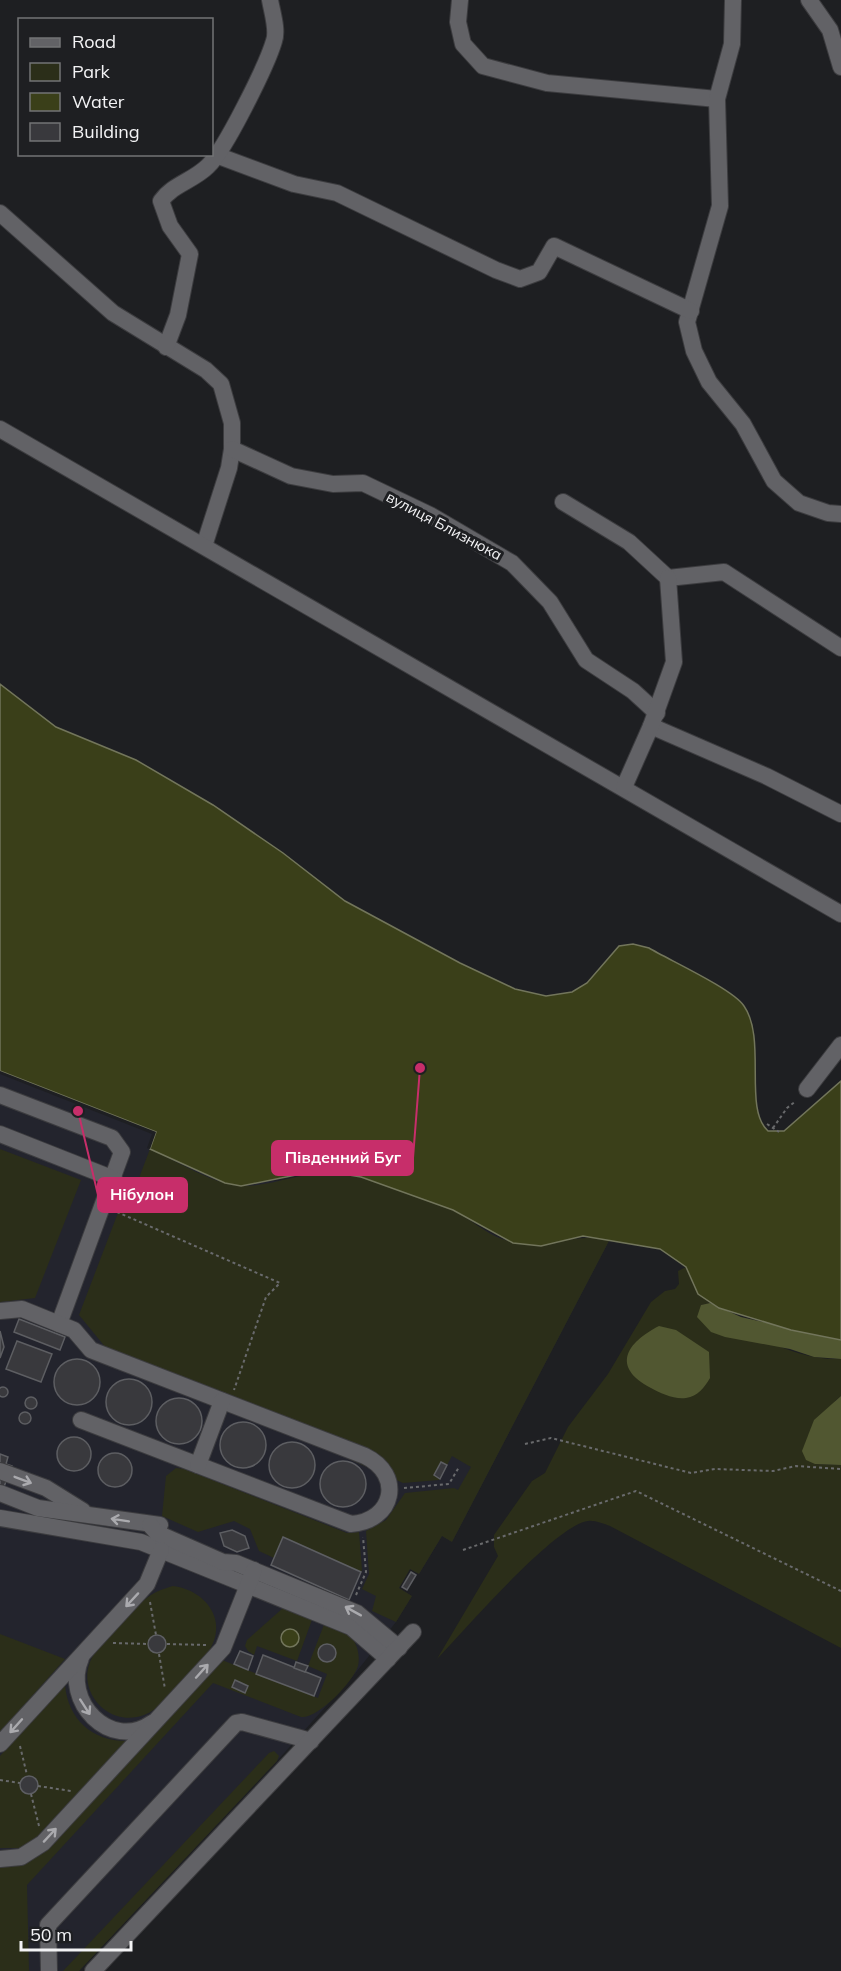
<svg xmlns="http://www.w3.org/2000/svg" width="841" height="1971" font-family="Mulish,sans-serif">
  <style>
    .built { fill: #23242d }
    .green { fill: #2b2e19 }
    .forest { fill: #515731 }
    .water { fill: #3a3f19; stroke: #72755b; stroke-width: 1.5 }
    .pier { fill: #1e1f22 }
    .building { fill: #39393d; stroke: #5d5e62; stroke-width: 1.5 }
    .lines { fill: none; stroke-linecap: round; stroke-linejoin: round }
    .minor-casing { stroke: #3c3c3f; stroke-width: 18 }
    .path { stroke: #696a6c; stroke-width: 2; stroke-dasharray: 3 3; stroke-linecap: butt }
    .minor { stroke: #626266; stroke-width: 16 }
    .oneway { stroke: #aaaaae }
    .labels { text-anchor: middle; stroke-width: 6; stroke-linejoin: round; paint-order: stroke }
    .street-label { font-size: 15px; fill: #f3f3f5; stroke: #1e1f22 }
    .leader { fill: none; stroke: #c72e6a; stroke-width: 2 }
    .callout-dot { fill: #c72e6a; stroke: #1e1f22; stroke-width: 2 }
    .callout { fill: #c72e6a; stroke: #c72e6a; stroke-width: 2 }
    .callout-label { font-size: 16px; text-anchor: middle; font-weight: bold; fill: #fff }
  </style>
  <rect width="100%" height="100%" fill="#1e1f22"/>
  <path class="built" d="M0 1071 156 1132 225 1183 361 1177 427 1199 502 1239H610L452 1542 442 1536 419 1574 410 1569 399 1588 412 1596 396 1622 353 1676 277 1761 79 1971H0Z"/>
  <g class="green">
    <path d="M0 1149 81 1180 35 1298 0 1302Z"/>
    <path d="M150 1149C175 1160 216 1186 243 1186 277 1186 305 1169 342 1174 372 1177 428 1196 455 1211 470 1219 485 1233 502 1239 537 1251 575 1233 610 1239L452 1542 442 1536 419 1574 410 1569 399 1588 412 1596 396 1622 372 1611 376 1596 362 1589 369 1574 366 1531 386 1520 405 1493 454 1488 458 1490 471 1467 452 1456 439 1480 403 1483 111 1354 79 1315 124 1197 131 1199Z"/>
    <path d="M686 1267 694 1286 710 1303 701 1305C743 1329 792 1361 841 1359V1396L835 1401 815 1464 841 1465V1648L610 1526C604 1524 595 1520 588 1521 555 1525 464 1631 437 1659L498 1556 494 1547V1535L532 1481 545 1473 568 1427 608 1374 651 1302 665 1291 675 1289 679 1284 678 1271Z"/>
    <path d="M176 1468 184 1469 347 1533 359 1532 362 1570 361 1572 284 1538 274 1558 259 1551 250 1529 234 1521 198 1532 162 1516 166 1476Z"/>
    <path d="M173 1586C205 1590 229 1620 209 1651 201 1663 188 1674 178 1685 168 1696 158 1710 144 1715 136 1718 126 1719 117 1716 95 1709 81 1684 90 1662 97 1644 132 1609 148 1597 156 1591 163 1589 173 1586Z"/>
    <path d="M283 1608H289L313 1617 297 1661 257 1646 254 1655 248 1651 245 1646 247 1640Z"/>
    <path d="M325 1622C334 1627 346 1631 353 1639 358 1647 360 1657 358 1666 353 1682 318 1719 301 1717L213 1683 27 1885 29 1971H0V1866C18 1866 30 1862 45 1852L222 1660 318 1698 327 1674 308 1666Z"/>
    <path d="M0 1634 65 1659 0 1732Z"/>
    <path d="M65 1685C68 1719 92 1741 126 1741L32 1842 20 1848H0V1756Z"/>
    <path d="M274 1751 279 1756 277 1761 79 1971H63L269 1753Z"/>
  </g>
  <g class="forest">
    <path d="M710 1303 741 1317 841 1340V1359L814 1357 790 1349 725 1337 711 1332 697 1317 701 1305Z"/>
    <path d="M659 1326 676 1330 709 1352 710 1378C704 1388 698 1396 686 1398 675 1400 660 1393 651 1388 611 1367 626 1343 659 1326Z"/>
    <path d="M841 1396V1465L815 1464 806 1460 802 1451 814 1420Z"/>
  </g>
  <g class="water">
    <path d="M0 684 56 727 136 760 213 805 283 853 345 901 460 963 515 989 546 996 572 992 587 983 619 946 633 944 649 948C669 960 733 989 744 1006 767 1039 743 1109 768 1131H784L841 1081V1340L791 1330 719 1308 698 1294 686 1267 660 1249 583 1236 541 1246 513 1243 453 1210 361 1177 343 1174H301L241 1186 225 1183 150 1149 156 1132 0 1071Z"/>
    <circle cx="290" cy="1638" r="9"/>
  </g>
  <path class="pier" d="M0 1071 156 1132 150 1149 147 1148 152 1134 0 1074Z"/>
  <g class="building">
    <path d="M19 1319 65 1337 60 1350 14 1332Z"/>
    <path d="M0 1331 4 1347 0 1358Z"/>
    <path d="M17 1341 52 1354 41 1382 6 1369Z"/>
    <circle cx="77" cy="1382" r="23"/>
    <circle cx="129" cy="1402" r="23"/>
    <circle cx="3" cy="1392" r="5"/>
    <circle cx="31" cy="1403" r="6"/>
    <circle cx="179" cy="1421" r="23"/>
    <circle cx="25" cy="1418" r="6"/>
    <circle cx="243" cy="1445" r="23"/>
    <circle cx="74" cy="1454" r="17"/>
    <circle cx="292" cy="1465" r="23"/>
    <circle cx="115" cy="1470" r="17"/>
    <path d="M0 1454 8 1457 6 1464 12 1466 0 1497Z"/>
    <circle cx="343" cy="1484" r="23"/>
    <path d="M441 1462 447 1465 440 1479 434 1475Z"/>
    <path d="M232 1530 245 1536 249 1548 237 1552 224 1546 220 1533Z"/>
    <path d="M283 1537 361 1572 349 1600 271 1565Z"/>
    <path d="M411 1572 416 1575 407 1590 402 1587Z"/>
    <circle cx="157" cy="1644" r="9"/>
    <circle cx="327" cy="1653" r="9"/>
    <path d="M240 1651 253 1656 248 1670 234 1664Z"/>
    <path d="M263 1655 321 1678 314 1696 256 1674Z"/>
    <path d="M296 1662 308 1666 305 1672 294 1668Z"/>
    <path d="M235 1680 248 1686 245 1693 232 1687Z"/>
    <circle cx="29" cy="1785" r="9"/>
  </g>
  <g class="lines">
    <defs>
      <g id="minor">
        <path d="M460 0 458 22 463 44 483 66 547 83 717 99"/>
        <path d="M733 0 732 44 717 99 720 206 687 322 694 351 709 382 743 424 774 481 799 503 828 513 841 514"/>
        <path d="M809 0 830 30 841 67"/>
        <path d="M216 155 294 184 337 193 496 270 520 279 539 272 554 246 691 311"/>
        <path d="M0 213 113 313 206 370 221 384 232 423V449L229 468 204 546"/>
        <path d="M166 347 178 315 190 254 170 226 161 201C173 184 193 181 208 166 225 150 267 65 274 41 278 30 272 12 270 0"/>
        <path d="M0 429 841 914"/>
        <path d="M232 449 291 476 333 484 363 483 430 515 512 563 550 602 586 660 633 691 657 713"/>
        <path d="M563 502 629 542 668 578 724 572 841 648"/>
        <path d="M651 726 766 776 841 814"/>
        <path d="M624 787 651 726 674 662 668 578"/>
        <path d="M807 1089 841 1045"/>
        <path d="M0 1095 112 1138 122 1152 59 1324"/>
        <path d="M0 1134 114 1179"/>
        <path d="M0 1311 22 1309 74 1330 91 1350 365 1456C404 1475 394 1521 351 1524L81 1420"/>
        <path d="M198 1465 222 1401"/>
        <path d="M0 1471 46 1488 83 1511"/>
        <path d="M0 1493 38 1508 160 1525"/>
        <path d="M0 1518 141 1542 351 1627 388 1659"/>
        <path d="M150 1525 157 1533 223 1562 236 1563 357 1613 399 1648"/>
        <path d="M81 1658C62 1701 110 1752 152 1723"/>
        <path d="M0 1744 147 1584 161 1550"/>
        <path d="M0 1859 21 1857 43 1843 223 1648 254 1570"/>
        <path d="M49 1971 48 1925 236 1723 242 1722 311 1741"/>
        <path d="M93 1971 413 1632"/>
      </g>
    </defs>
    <use href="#minor" class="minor-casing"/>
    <g class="path">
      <path d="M767 1124 779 1132"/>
      <path d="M773 1128 787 1108 796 1101"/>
      <path d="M117 1212 280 1283 266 1297 234 1390"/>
      <path d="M525 1444 551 1438 691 1473 715 1469 773 1471 796 1466 841 1469"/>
      <path d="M404 1488 449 1484 459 1467"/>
      <path d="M463 1550 636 1491 841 1591"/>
      <path d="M356 1595 366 1572 363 1537"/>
      <path d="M150 1602 156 1635"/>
      <path d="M113 1643 148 1644"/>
      <path d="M167 1644 206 1645"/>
      <path d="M159 1654 165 1689"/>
      <path d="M20 1746 27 1775"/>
      <path d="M0 1780 20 1783"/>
      <path d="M38 1786 71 1791"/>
      <path d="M31 1794 39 1826"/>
    </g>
    <use href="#minor" class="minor"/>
  </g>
  <defs><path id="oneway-shaft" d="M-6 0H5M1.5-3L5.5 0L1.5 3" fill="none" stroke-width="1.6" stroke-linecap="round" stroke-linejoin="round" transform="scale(1.5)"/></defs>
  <g class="oneway">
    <use href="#oneway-shaft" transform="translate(23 1480) rotate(21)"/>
    <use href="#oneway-shaft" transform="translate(120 1520) rotate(-171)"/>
    <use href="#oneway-shaft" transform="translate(132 1600) rotate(133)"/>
    <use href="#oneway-shaft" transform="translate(353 1611) rotate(-151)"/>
    <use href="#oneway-shaft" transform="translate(202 1671) rotate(-48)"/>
    <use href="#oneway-shaft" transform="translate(85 1707) rotate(57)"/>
    <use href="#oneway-shaft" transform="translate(16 1726) rotate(132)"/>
    <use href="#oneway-shaft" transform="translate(50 1835) rotate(-47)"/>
  </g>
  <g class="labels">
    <g class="street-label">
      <text transform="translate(444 526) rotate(28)" y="5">вулиця Близнюка</text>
    </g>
  </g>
  <path class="leader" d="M420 1068L413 1158M78 1111L98 1195"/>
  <g class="callout-dot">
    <circle cx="420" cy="1068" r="6"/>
    <circle cx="78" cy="1111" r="6"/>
  </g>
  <g class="callout">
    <rect x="272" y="1141" width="141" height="34" rx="6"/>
    <rect x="98" y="1178" width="89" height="34" rx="6"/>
  </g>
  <g class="callout-label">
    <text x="343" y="1163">Південний Буг</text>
    <text x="142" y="1200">Нібулон</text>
  </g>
  <rect x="18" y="18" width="195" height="138" fill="#1e1f22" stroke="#737476" stroke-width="1.5"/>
  <rect x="30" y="38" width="30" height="9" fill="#626266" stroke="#737476" stroke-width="1.5"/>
  <text x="72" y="48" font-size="18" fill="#f3f3f5">Road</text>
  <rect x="30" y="63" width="30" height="18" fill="#2b2e19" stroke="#737476" stroke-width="1.5"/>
  <text x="72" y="78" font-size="18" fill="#f3f3f5">Park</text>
  <rect x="30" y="93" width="30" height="18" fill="#3a3f19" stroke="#737476" stroke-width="1.5"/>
  <text x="72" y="108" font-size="18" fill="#f3f3f5">Water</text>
  <rect x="30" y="123" width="30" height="18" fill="#39393d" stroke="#737476" stroke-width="1.5"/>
  <text x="72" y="138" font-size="18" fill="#f3f3f5">Building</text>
  <path d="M21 1941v9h110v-9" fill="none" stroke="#f3f3f5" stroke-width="3"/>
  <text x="30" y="1941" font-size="18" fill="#f3f3f5" stroke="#1e1f22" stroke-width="4.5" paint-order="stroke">50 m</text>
</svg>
